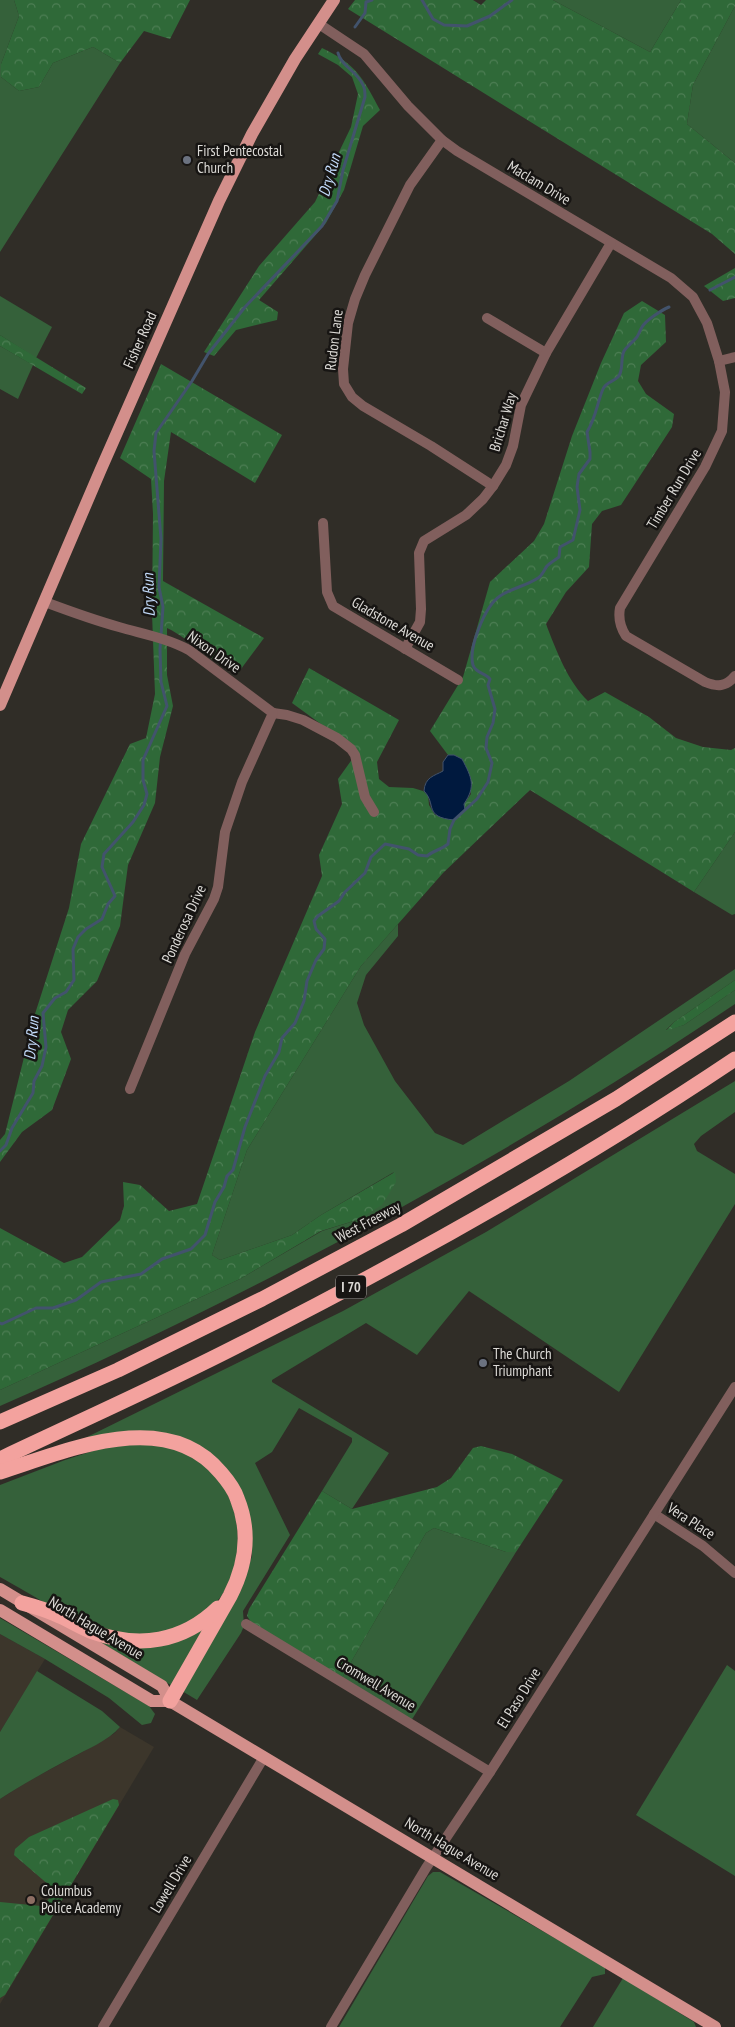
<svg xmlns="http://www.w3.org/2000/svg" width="735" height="2027" font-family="'PT Sans Narrow',sans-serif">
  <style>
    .built { fill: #3c362b }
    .grass { fill: #35613a }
    .forest { fill: url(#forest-crowns) }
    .water { fill: #00193e; stroke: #42536c }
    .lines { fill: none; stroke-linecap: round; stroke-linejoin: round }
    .stream { stroke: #42536c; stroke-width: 3 }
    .minor { stroke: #815f5d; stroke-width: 10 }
    .major { stroke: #d38f8b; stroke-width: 12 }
    .highway { stroke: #f3a29e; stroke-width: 15 }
    .worship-dot { fill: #6b7280; stroke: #171513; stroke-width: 2 }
    .education-dot { fill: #8d6e63; stroke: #171513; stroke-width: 2 }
    .labels { text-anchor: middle; stroke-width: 5; stroke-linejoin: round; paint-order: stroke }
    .shield { fill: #171513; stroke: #a19f9c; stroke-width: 1 }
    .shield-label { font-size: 14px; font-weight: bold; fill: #dcdad6 }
    .poi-label { font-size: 15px; fill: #dcdad6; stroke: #171513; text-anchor: start }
    .street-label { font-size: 15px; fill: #dcdad6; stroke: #171513 }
    .water-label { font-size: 16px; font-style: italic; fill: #c3dbfb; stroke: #171513 }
  </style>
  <defs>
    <pattern id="forest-crowns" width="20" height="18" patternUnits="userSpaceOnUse" patternTransform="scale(1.25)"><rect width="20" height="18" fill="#2f6938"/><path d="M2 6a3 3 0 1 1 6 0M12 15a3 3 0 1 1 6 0" fill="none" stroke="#4d7e54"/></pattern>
  </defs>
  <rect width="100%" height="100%" fill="#302d27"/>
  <g class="built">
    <path d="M0 1634 45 1659 0 1732Z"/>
    <path d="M120 1727 154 1747 0 2004V1799L27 1782 97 1744 115 1733Z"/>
  </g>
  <g class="grass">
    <path d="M0 0H14L19 16 1 64V77L19 91 39 87 53 63 93 47 120 63 0 252Z"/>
    <path d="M553 0H681L650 52Z"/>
    <path d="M735 6V163L687 124 693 85Z"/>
    <path d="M0 296 52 327 36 358 0 335Z"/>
    <path d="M0 346 33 365 18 399 0 389Z"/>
    <path d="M735 832V914L732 915 694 892Z"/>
    <path d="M398 924V936L366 975 357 1003 364 1025 395 1081 435 1133 463 1145 569 1081 735 969V980L674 1022 666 1030 684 1025 735 990V1004C504 1159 255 1294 0 1406V1390L240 1279 322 1231 357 1220 394 1172 321 1215 292 1235 220 1260 212 1255 247 1150 361 966Z"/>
    <path d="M735 1081V1112L701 1136 694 1144 697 1151 735 1174V1204L619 1392 469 1291 417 1355 366 1323 272 1380V1382L389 1453 352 1509 322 1491 352 1442V1438L299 1408 272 1452 255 1463 290 1535 243 1611 244 1626 241 1633 197 1700 182 1691 183 1686 241 1590 252 1556V1539L251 1525 193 1444 83 1439 343 1311 486 1232Z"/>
    <path d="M139 1444C152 1445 167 1445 180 1450 236 1474 252 1539 225 1590 213 1613 175 1634 150 1636 138 1636 123 1635 112 1632 76 1624 33 1595 0 1577V1485L65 1460 105 1447Z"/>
    <path d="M434 1528 506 1552H516L411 1721 340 1677 343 1676 426 1533Z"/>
    <path d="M0 1618 149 1706 155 1714 151 1723 142 1725 109 1698 45 1659 0 1634Z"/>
    <path d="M203 1629 174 1687 100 1642 191 1636Z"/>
    <path d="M727 1665 735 1671V1876L636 1815Z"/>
    <path d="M37 1671 102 1711 120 1727C108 1741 87 1749 71 1758 47 1771 23 1784 0 1799V1732Z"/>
    <path d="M433 1872H440L605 1967V1974L592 1977 560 2027H339L428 1876Z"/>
    <path d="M623 1978 694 2022 696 2027H593Z"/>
  </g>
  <g class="forest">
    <path d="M14 0H190L170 39 144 31 120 63 93 47 53 63 39 87 19 91 1 77V64L19 16Z"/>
    <path d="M355 0H473L481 5 486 0H553L650 52 681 0H735V6L693 85 687 124 735 163V254L712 234 348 9Z"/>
    <path d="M322 48C356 64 363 78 380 110L363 126 344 190 326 223 259 300 278 312 277 320 236 330 214 356 204 352 259 266 315 202 351 127 358 94 352 77 338 65 318 54Z"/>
    <path d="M735 268V298L723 301 704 286Z"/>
    <path d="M642 301 665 315 666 342 641 365 638 381 646 394 674 414 672 427 621 505 602 511 592 524 589 567 566 592 546 624C556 650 568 682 588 701L605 692 649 717 676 738 703 747 731 750 735 748V832L694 892 530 790 443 873 361 966 247 1150 212 1255 220 1260 292 1235 321 1215 395 1172 396 1182 382 1205 357 1220 321 1231 240 1279 0 1390V1228L64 1263 82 1257 120 1220 124 1206 123 1182 140 1185 169 1211 197 1204 255 1032 322 876 319 855 342 804 338 779 358 751 292 703 309 668 399 720 377 762 379 779 389 787 413 788 423 791 428 795 429 805 435 815 464 804 471 794 462 759 454 755H448L430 731 463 677 490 582 534 541 544 524 572 436 601 363 624 313Z"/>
    <path d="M0 335 86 388 82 394 0 346Z"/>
    <path d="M161 364 282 435 255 483 171 432 164 481 163 581 264 638 238 673C211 663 192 640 167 628V675L173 706 160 757 155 803 128 865 120 926 97 981 68 1010 61 1032 71 1059 52 1110 22 1132 0 1162V1140L5 1134 34 1017 69 908 81 844 130 744 146 738 155 694 152 613 153 514 151 479 120 458Z"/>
    <path d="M735 980V990L684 1025 666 1031 674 1022Z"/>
    <path d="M481 1446 512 1454 563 1480 516 1552H506L434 1528 426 1533 343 1676 340 1677 251 1622 247 1616 249 1609 322 1491 352 1509 437 1487 451 1478 473 1448Z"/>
    <path d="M113 1799 118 1800 119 1805 5 1995 0 1998V1902L41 1906 51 1897 50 1886 14 1855 15 1849 29 1837Z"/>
  </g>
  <path class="water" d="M448 755H454L462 759C472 778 476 786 464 804L465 810 454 820C423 817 437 804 424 791 425 777 434 776 443 771V762Z"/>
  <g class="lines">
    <g class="stream">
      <path d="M422 0 433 19 444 25 467 26 490 16 512 0"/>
      <path d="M355 27 365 13 366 2 372 0"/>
      <path d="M710 290 735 277"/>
      <path d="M0 1151 6 1145 12 1128 33 1093 34 1081 42 1066 46 1047 43 1013 55 998 66 992 74 980 73 949 78 937 86 929 102 919 108 904 115 896 102 867 104 854 133 822 144 805 147 794 143 780V760L167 706 161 682 160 649 163 607 159 587 161 539 154 451 156 433 192 381 208 354 245 307 322 226 337 201 343 170 365 97C365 93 365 88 363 85 357 71 341 66 338 53"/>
      <path d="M0 1323 2 1324 36 1308H53L76 1300 101 1282 141 1274 162 1259 191 1249 205 1235 215 1202 224 1187 227 1176 233 1170 245 1127 265 1076 279 1052 282 1038 295 1023 304 1001 307 981 316 960 324 949 325 939 316 929 314 921 318 916 339 901 345 892 365 873 371 857 385 844 409 849 418 855 427 856C434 850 441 850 448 844L450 829 454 820 477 799 488 782 492 763 486 748 487 737 493 723 495 709 488 685 490 679C485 672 476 674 473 665 468 648 485 606 500 596 512 588 526 586 538 578 542 576 544 570 547 566 550 563 555 560 559 557L560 547 573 540 580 510 577 487 579 474 590 459V452L587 432C596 418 597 403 603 389 606 382 613 382 618 377 624 371 620 359 624 351 627 346 633 342 637 337 639 334 640 330 642 327 646 320 662 310 669 307"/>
    </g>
    <g class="minor">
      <path d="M319 24 364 54 408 106 442 140 457 151 671 278 693 297 707 323 719 361 725 392 722 431 705 467 620 608C618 619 620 627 626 636L705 682C717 687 726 687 735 676"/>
      <path d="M442 140 410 185 365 275 355 299 348 323 343 369 344 384 352 397 363 406 431 446 493 486"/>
      <path d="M487 318 546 353"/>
      <path d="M719 361 735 357"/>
      <path d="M323 523 327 592 333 606 458 680"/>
      <path d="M45 602C69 611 94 620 119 627 143 634 167 638 189 650L273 713"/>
      <path d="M405 649 420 622 421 609 419 553 424 541 466 515 483 499 493 486 506 465 513 446 521 405 546 353 611 243"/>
      <path d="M273 713 287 715 303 720 337 738 351 749 355 755 365 797 374 812"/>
      <path d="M130 1089 185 954 214 899 218 887 225 832 242 782 273 713"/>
      <path d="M654 1514 703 1546 735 1573"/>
      <path d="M246 1624 490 1772"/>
      <path d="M103 2027 264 1757"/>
      <path d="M331 2027 426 1868 490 1772 735 1387"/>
    </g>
    <g class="major">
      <path d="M0 705 101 469 219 201 252 134 295 59 334 0"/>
      <path d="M0 1589 162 1686 170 1701 715 2027"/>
      <path d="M0 1610 152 1701H170"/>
    </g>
    <g class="highway">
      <path d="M0 1422 118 1370 262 1299 401 1225 616 1099 735 1022"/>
      <path d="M0 1459C80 1421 161 1385 239 1345 409 1259 577 1165 735 1059"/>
      <path d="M0 1472C67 1451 166 1406 221 1473 227 1480 234 1489 237 1498 251 1532 246 1565 230 1596L170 1701"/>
      <path d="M22 1603C33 1606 44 1609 55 1614 68 1619 80 1627 93 1632 139 1649 183 1642 218 1608"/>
    </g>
  </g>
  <g class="worship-dot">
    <circle cx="187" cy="160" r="5"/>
    <circle cx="483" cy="1363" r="5"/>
  </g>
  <circle class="education-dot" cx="31" cy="1900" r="5"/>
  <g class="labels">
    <rect class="shield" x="336" y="1275.5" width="30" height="23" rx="4"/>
    <g class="shield-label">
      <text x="351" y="1292">I 70</text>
    </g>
    <g class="poi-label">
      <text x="197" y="156">First Pentecostal<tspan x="197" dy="17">Church</tspan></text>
      <text x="493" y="1359">The Church<tspan x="493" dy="17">Triumphant</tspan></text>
      <text x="41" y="1896">Columbus<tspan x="41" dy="17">Police Academy</tspan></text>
    </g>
    <g class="street-label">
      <text transform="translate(539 183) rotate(31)" y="5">Maclam Drive</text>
      <text transform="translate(140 340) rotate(-66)" y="5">Fisher Road</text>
      <text transform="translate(334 340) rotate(-83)" y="5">Rudon Lane</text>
      <text transform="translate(503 422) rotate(-73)" y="5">Brichar Way</text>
      <text transform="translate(674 489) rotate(-59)" y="5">Timber Run Drive</text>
      <text transform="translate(393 624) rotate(30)" y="5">Gladstone Avenue</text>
      <text transform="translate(214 652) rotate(35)" y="5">Nixon Drive</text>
      <text transform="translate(184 924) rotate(-65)" y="5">Ponderosa Drive</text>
      <text transform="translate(368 1222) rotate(-28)" y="5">West Freeway</text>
      <text transform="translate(691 1521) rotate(33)" y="5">Vera Place</text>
      <text transform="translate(96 1628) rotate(31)" y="5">North Hague Avenue</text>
      <text transform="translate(376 1684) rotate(31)" y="5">Cromwell Avenue</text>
      <text transform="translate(519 1698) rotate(-58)" y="5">El Paso Drive</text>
      <text transform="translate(452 1849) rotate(31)" y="5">North Hague Avenue</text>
      <text transform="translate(171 1884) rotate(-59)" y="5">Lowell Drive</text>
    </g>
    <g class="water-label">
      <text transform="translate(329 175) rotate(-74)" y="6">Dry Run</text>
      <text transform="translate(148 595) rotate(-92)" y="6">Dry Run</text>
      <text transform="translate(31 1038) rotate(-85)" y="6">Dry Run</text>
    </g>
  </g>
</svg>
